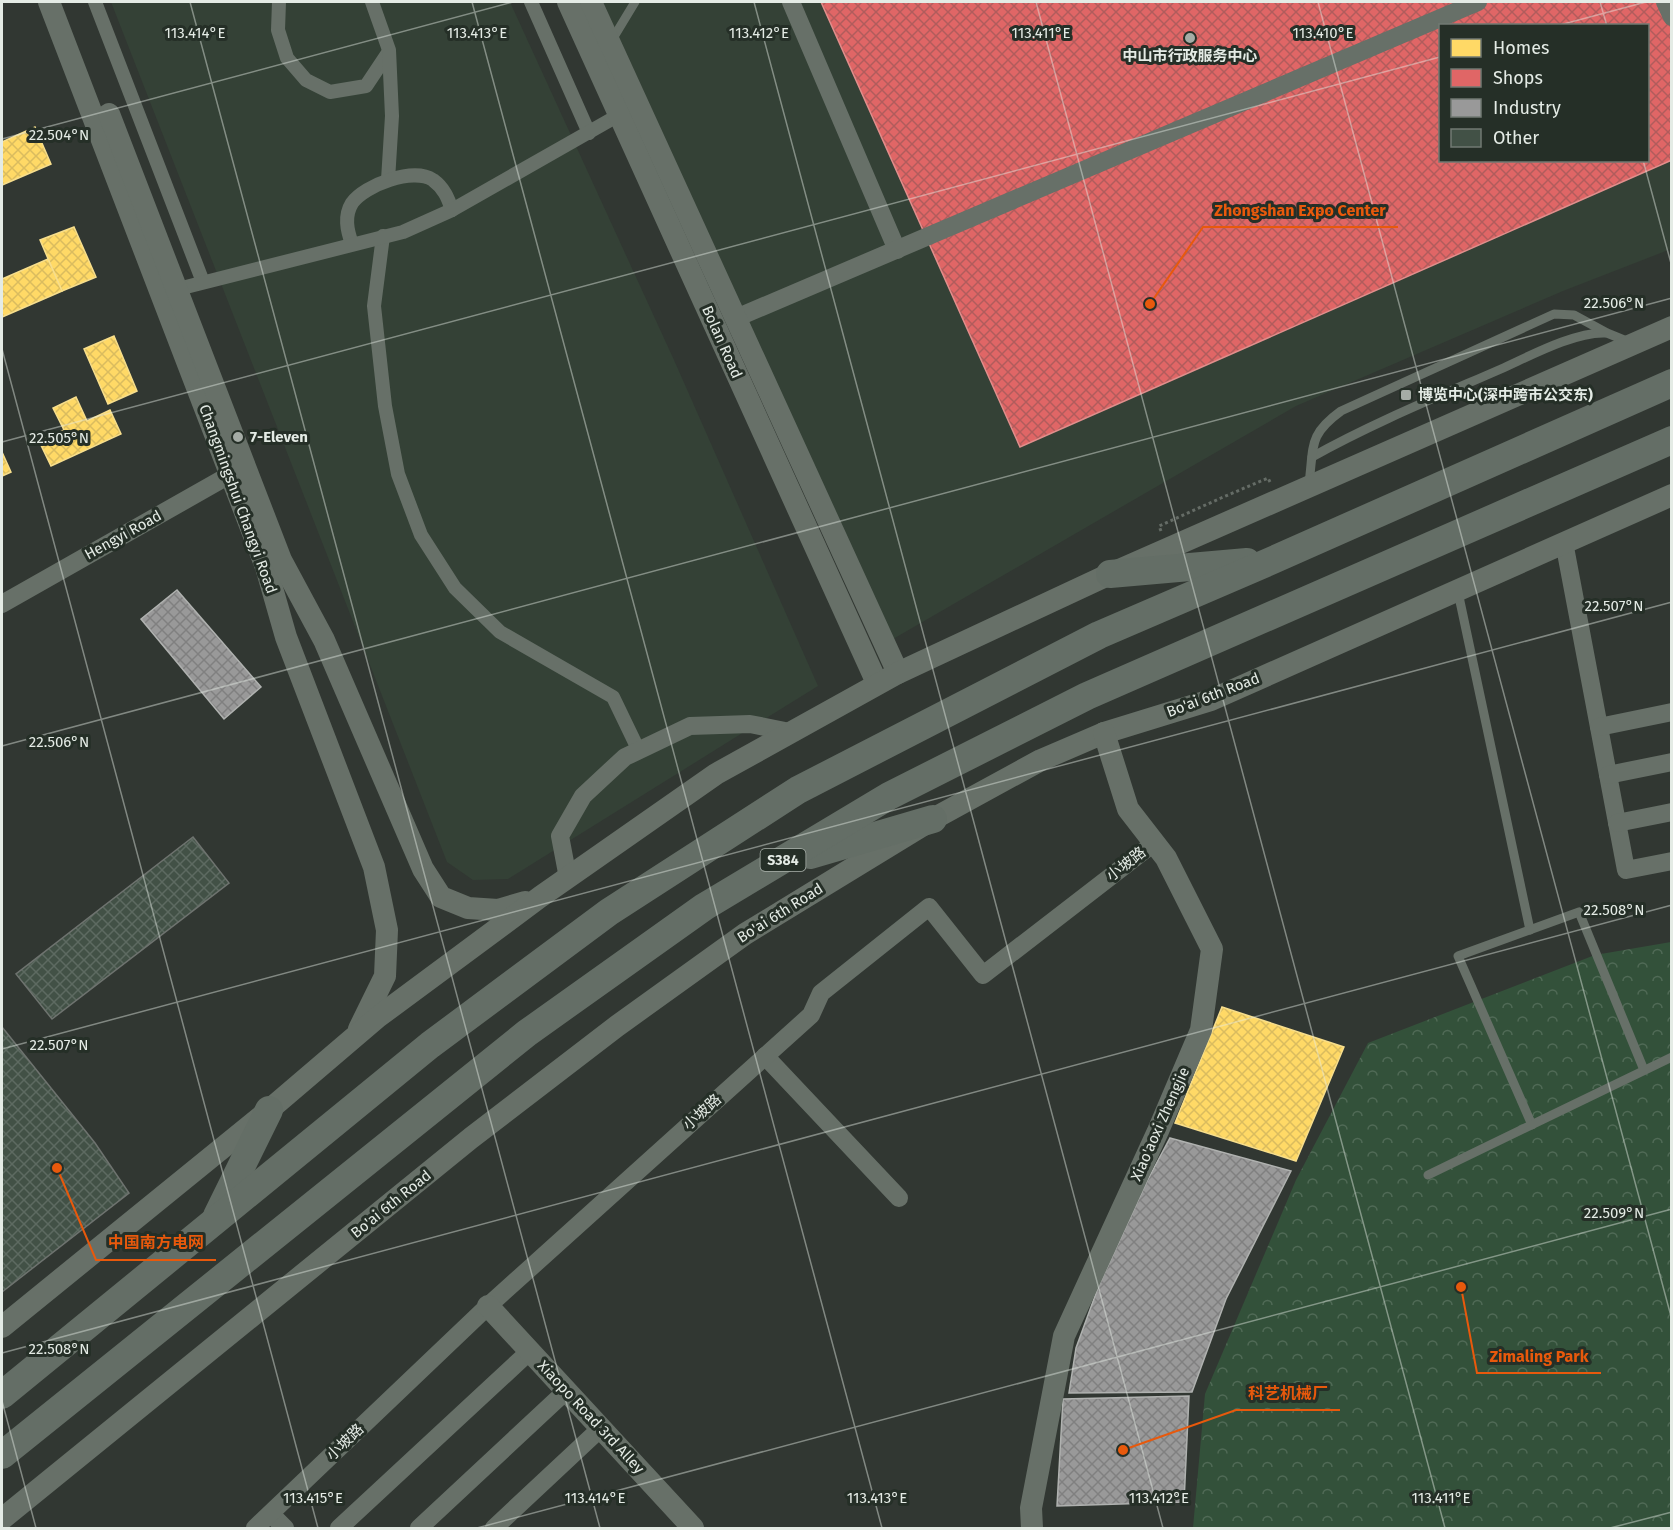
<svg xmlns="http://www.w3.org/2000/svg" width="1673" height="1530" font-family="'Fira Sans','Noto Sans SC',sans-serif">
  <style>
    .built { fill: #344136; fill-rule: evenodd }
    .park { fill: url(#park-crowns) }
    .homes { fill: url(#homes-cross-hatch); stroke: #f7de8c; stroke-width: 1.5 }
    .shops { fill: url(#shops-cross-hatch); stroke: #e18e8c; stroke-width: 1.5; fill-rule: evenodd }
    .industry { fill: url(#industry-cross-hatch); stroke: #b0b2b0; stroke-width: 1.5 }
    .building { fill: url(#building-cross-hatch); stroke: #6e736f; stroke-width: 1.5 }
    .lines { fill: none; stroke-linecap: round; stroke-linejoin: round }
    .path { stroke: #656c66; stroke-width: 3; stroke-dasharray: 3 3; stroke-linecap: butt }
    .service { stroke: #677068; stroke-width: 9 }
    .pedestrian { stroke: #677068; stroke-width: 14 }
    .minor { stroke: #677068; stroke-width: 18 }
    .tertiary { stroke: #677068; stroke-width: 22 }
    .trunk { stroke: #646e66; stroke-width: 28 }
    .ticks { fill: none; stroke: #e4ebe5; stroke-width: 1.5; stroke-opacity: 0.45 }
    .poi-dot { fill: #a5aca6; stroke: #252f27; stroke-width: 2 }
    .labels { text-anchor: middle; stroke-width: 6; stroke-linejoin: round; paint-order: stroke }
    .shield { fill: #252f27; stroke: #abb3ac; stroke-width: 1.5 }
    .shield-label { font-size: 14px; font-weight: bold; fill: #e4ebe5 }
    .poi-label { font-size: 15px; font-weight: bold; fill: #e4ebe5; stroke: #252f27; text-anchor: start }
    .street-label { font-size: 15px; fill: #e4ebe5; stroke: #252f27 }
    .ticks-label { font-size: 15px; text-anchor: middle; fill: #e4ebe5; stroke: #252f27; stroke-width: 6; stroke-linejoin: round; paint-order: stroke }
    .leader { fill: none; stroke: #e8590c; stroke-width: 2 }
    .callout-dot { fill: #e8590c; stroke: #252f27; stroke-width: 2 }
    .callout-label { font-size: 16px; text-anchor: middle; font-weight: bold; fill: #e8590c; stroke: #252f27; stroke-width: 6; stroke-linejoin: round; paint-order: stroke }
  </style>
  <defs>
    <pattern id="park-crowns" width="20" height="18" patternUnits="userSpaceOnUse" patternTransform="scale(1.5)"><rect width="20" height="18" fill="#33513a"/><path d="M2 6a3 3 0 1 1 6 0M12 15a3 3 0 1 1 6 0" fill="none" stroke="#506a56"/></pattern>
    <pattern id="homes-cross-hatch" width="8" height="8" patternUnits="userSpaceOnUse" patternTransform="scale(1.5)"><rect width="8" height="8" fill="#ffd966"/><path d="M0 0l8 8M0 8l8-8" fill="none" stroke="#dabc5f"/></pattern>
    <pattern id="shops-cross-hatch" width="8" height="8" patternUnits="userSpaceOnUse" patternTransform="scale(1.5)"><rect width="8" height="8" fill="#e06666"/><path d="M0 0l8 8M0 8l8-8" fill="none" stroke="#b15c5c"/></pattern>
    <pattern id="industry-cross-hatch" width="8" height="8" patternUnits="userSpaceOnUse" patternTransform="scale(1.5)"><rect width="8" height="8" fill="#999"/><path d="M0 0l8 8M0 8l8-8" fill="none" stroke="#808080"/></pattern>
    <pattern id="building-cross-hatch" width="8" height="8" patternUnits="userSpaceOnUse" patternTransform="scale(1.5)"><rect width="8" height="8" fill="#425146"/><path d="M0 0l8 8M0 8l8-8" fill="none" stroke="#5d6a61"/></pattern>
  </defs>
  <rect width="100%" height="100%" fill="#313732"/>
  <g class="built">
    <path d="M111 2H510L674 360 818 686 508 879 473 880 447 862Z"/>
    <path d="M603 2H1671V249L1563 291 1296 406 893 639ZM1440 26H1648V160H1440Z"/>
  </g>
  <path class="park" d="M1671 942V1528H1193L1205 1394 1296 1180 1368 1043 1595 955Z"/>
  <g class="homes">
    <path d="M35 127 51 164 2 185V142Z"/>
    <path d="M74 227 96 277 62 291 40 240Z"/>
    <path d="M48 259 62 291 2 317V279Z"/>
    <path d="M114 336 137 391 108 404 84 349Z"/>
    <path d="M76 397 87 421 110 410 121 434 51 466 39 441 64 430 53 408Z"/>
    <path d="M2 452 11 472 2 476Z"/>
    <path d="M1222 1007 1344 1047 1296 1161 1175 1123Z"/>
  </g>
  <path class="shops" d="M821 2H1672V160L1020 447ZM1440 26H1648V160H1440Z"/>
  <g class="industry">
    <path d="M177 590 261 687 224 719 141 619Z"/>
    <path d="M1170 1138 1291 1171 1226 1299 1192 1392 1069 1393 1076 1348 1099 1285 1147 1181Z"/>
    <path d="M1189 1396 1184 1502 1057 1506 1063 1399Z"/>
  </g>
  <g class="building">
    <path d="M193 837 229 883 52 1019 16 974Z"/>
    <path d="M2 1027 95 1143 129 1193 2 1292Z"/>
  </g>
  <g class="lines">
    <path class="path" d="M1161 531 1159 526 1221 498 1268 478 1270 482"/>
    <g class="service">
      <path d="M612 40 635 2"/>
      <path d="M1312 457C1373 423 1437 397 1501 369 1530 356 1574 332 1605 333"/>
      <path d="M1309 483C1314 446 1308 435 1341 411L1554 314 1574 315 1607 333 1629 342"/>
      <path d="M1458 592 1530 930"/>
      <path d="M1532 1125 1458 956 1579 912 1644 1070"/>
      <path d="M1428 1175 1672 1057"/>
    </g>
    <g class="pedestrian">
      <path d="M95 2 203 282"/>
      <path d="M279 2 278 30 287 58 306 80 330 92 366 86 388 53"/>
      <path d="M372 2 389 50 392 116 388 180"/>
      <path d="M531 2 589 133"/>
      <path d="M383 236 374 306 385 406 398 474 421 535 455 588 500 632 613 697 639 751"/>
      <path d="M352 244C347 230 344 216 352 203 365 185 413 167 433 180 444 188 448 198 452 210"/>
      <path d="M178 289 403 232 452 210 619 115"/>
    </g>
    <g class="minor">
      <path d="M791 2 897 250"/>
      <path d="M1665 2 1672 17"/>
      <path d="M736 318 1478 2"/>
      <path d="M1564 542 1626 870 1672 861"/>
      <path d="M2 604 240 469"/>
      <path d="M1599 727 1672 712"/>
      <path d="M1608 775 1672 762"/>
      <path d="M1617 823 1672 812"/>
      <path d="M568 878 560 836 583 796 625 757 690 726 750 724 790 732"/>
      <path d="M765 1056 899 1198"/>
      <path d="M271 1514 285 1528"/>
      <path d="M255 1528 488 1306 811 1015 821 993 929 907 983 975 1154 843"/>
      <path d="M339 1528 530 1351"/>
      <path d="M419 1528 566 1391"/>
      <path d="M494 1528 601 1428"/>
    </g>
    <g class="tertiary">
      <path d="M49 2 266 567 286 637 374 867 387 930 385 976 359 1029"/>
      <path d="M568 2 877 683"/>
      <path d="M591 2 898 673"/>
      <path d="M109 114 281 560 324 640 423 869 441 897 468 908 498 910 525 902"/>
      <path d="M488 1306 693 1528"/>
      <path d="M2 1327 269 1110 378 1017 540 897 716 774 898 673 1110 574 1672 327"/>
      <path d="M2 1519 471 1138 617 1026 745 934 933 819 1041 760 1104 733 1211 700 1672 495"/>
      <path d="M1032 1528 1031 1508 1064 1336 1158 1131 1201 1030 1212 949 1166 858 1128 809 1104 733"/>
    </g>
    <g class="trunk">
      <path d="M1110 574 1247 562"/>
      <path d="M810 855 933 819"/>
      <path d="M217 1216 269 1110"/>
      <path d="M2 1395 430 1045 609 912 798 790 1099 635 1273 560 1672 383"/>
      <path d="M2 1455 527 1033 704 907 889 796 1087 696 1672 440"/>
    </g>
  </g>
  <path class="ticks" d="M190 2 600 1528M472 2 882 1528M754 2 1163 1528M1036 2 1445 1528M1318 2 1672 1320M1600 2 1607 26M1556 26 1646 2M2 139 513 2M1643 160 1672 267M2 349 318 1528M2 442 1440 57M2 746 1672 298M2 1049 1672 602M2 1353 1672 905M2 1401 36 1528M477 1528 1672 1209M1610 1528 1672 1512"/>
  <g class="poi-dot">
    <circle cx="1190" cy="38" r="6"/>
    <rect x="1400" y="389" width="12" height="12" rx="3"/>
    <circle cx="238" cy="437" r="6"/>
  </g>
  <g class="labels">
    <rect class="shield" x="760.5" y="849" width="45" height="22" rx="4.5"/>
    <g class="shield-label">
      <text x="783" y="865">S384</text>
    </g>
    <g class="poi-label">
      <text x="1190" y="61" text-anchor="middle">中山市行政服务中心</text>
      <text x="1418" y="400">博览中心(深中跨市公交东)</text>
      <text x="250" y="442">7-Eleven</text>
    </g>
    <g class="street-label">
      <text transform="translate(722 342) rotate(66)" y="5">Bolan Road</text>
      <text transform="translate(238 499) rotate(70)" y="5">Changmingshui Changyi Road</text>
      <text transform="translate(123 535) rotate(-29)" y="5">Hengyi Road</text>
      <text transform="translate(1213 695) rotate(-21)" y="5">Bo'ai 6th Road</text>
      <text transform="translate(1126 864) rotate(-38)" y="5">小坡路</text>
      <text transform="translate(780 913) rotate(-32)" y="5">Bo'ai 6th Road</text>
      <text transform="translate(702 1112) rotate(-42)" y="5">小坡路</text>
      <text transform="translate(1160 1124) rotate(-66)" y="5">Xiao'aoxi Zhengjie</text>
      <text transform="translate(391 1204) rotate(-39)" y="5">Bo'ai 6th Road</text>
      <text transform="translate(591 1417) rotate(47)" y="5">Xiaopo Road 3rd Alley</text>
      <text transform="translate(345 1442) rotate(-44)" y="5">小坡路</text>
    </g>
  </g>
  <g class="ticks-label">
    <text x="195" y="38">113.414°E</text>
    <text x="477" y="38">113.413°E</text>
    <text x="759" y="38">113.412°E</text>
    <text x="1041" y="38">113.411°E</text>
    <text x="1323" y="38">113.410°E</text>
    <text x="59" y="140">22.504°N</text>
    <text x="1614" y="308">22.506°N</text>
    <text x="59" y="443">22.505°N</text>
    <text x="1614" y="611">22.507°N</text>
    <text x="59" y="747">22.506°N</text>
    <text x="1614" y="915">22.508°N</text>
    <text x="59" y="1050">22.507°N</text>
    <text x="1614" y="1218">22.509°N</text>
    <text x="59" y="1354">22.508°N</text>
    <text x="313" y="1503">113.415°E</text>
    <text x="595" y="1503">113.414°E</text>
    <text x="877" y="1503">113.413°E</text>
    <text x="1159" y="1503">113.412°E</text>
    <text x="1441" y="1503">113.411°E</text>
  </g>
  <path class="leader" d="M1150 304L1203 227H1398M57 1168L96 1260H216M1461 1287L1477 1373H1601M1123 1450L1236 1410H1340"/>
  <g class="callout-dot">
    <circle cx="1150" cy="304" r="6"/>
    <circle cx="57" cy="1168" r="6"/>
    <circle cx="1461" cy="1287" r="6"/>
    <circle cx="1123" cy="1450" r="6"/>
  </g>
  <g class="callout-label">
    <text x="1300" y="216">Zhongshan Expo Center</text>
    <text x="156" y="1248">中国南方电网</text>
    <text x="1539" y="1362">Zimaling Park</text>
    <text x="1288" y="1399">科艺机械厂</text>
  </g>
  <rect width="1673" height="1530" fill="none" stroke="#e4ebe5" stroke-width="6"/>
  <rect x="1439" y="24" width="210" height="138" fill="#252f27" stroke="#717a73" stroke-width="1.5"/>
  <rect x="1451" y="39" width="30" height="18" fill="#ffd966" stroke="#717a73" stroke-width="1.5"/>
  <text x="1493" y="54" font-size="18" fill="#e4ebe5">Homes</text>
  <rect x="1451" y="69" width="30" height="18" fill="#e06666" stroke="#717a73" stroke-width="1.5"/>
  <text x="1493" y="84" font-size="18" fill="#e4ebe5">Shops</text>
  <rect x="1451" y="99" width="30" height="18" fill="#999999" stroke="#717a73" stroke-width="1.5"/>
  <text x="1493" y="114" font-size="18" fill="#e4ebe5">Industry</text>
  <rect x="1451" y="129" width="30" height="18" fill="#425146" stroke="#717a73" stroke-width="1.5"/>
  <text x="1493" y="144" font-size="18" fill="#e4ebe5">Other</text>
</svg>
